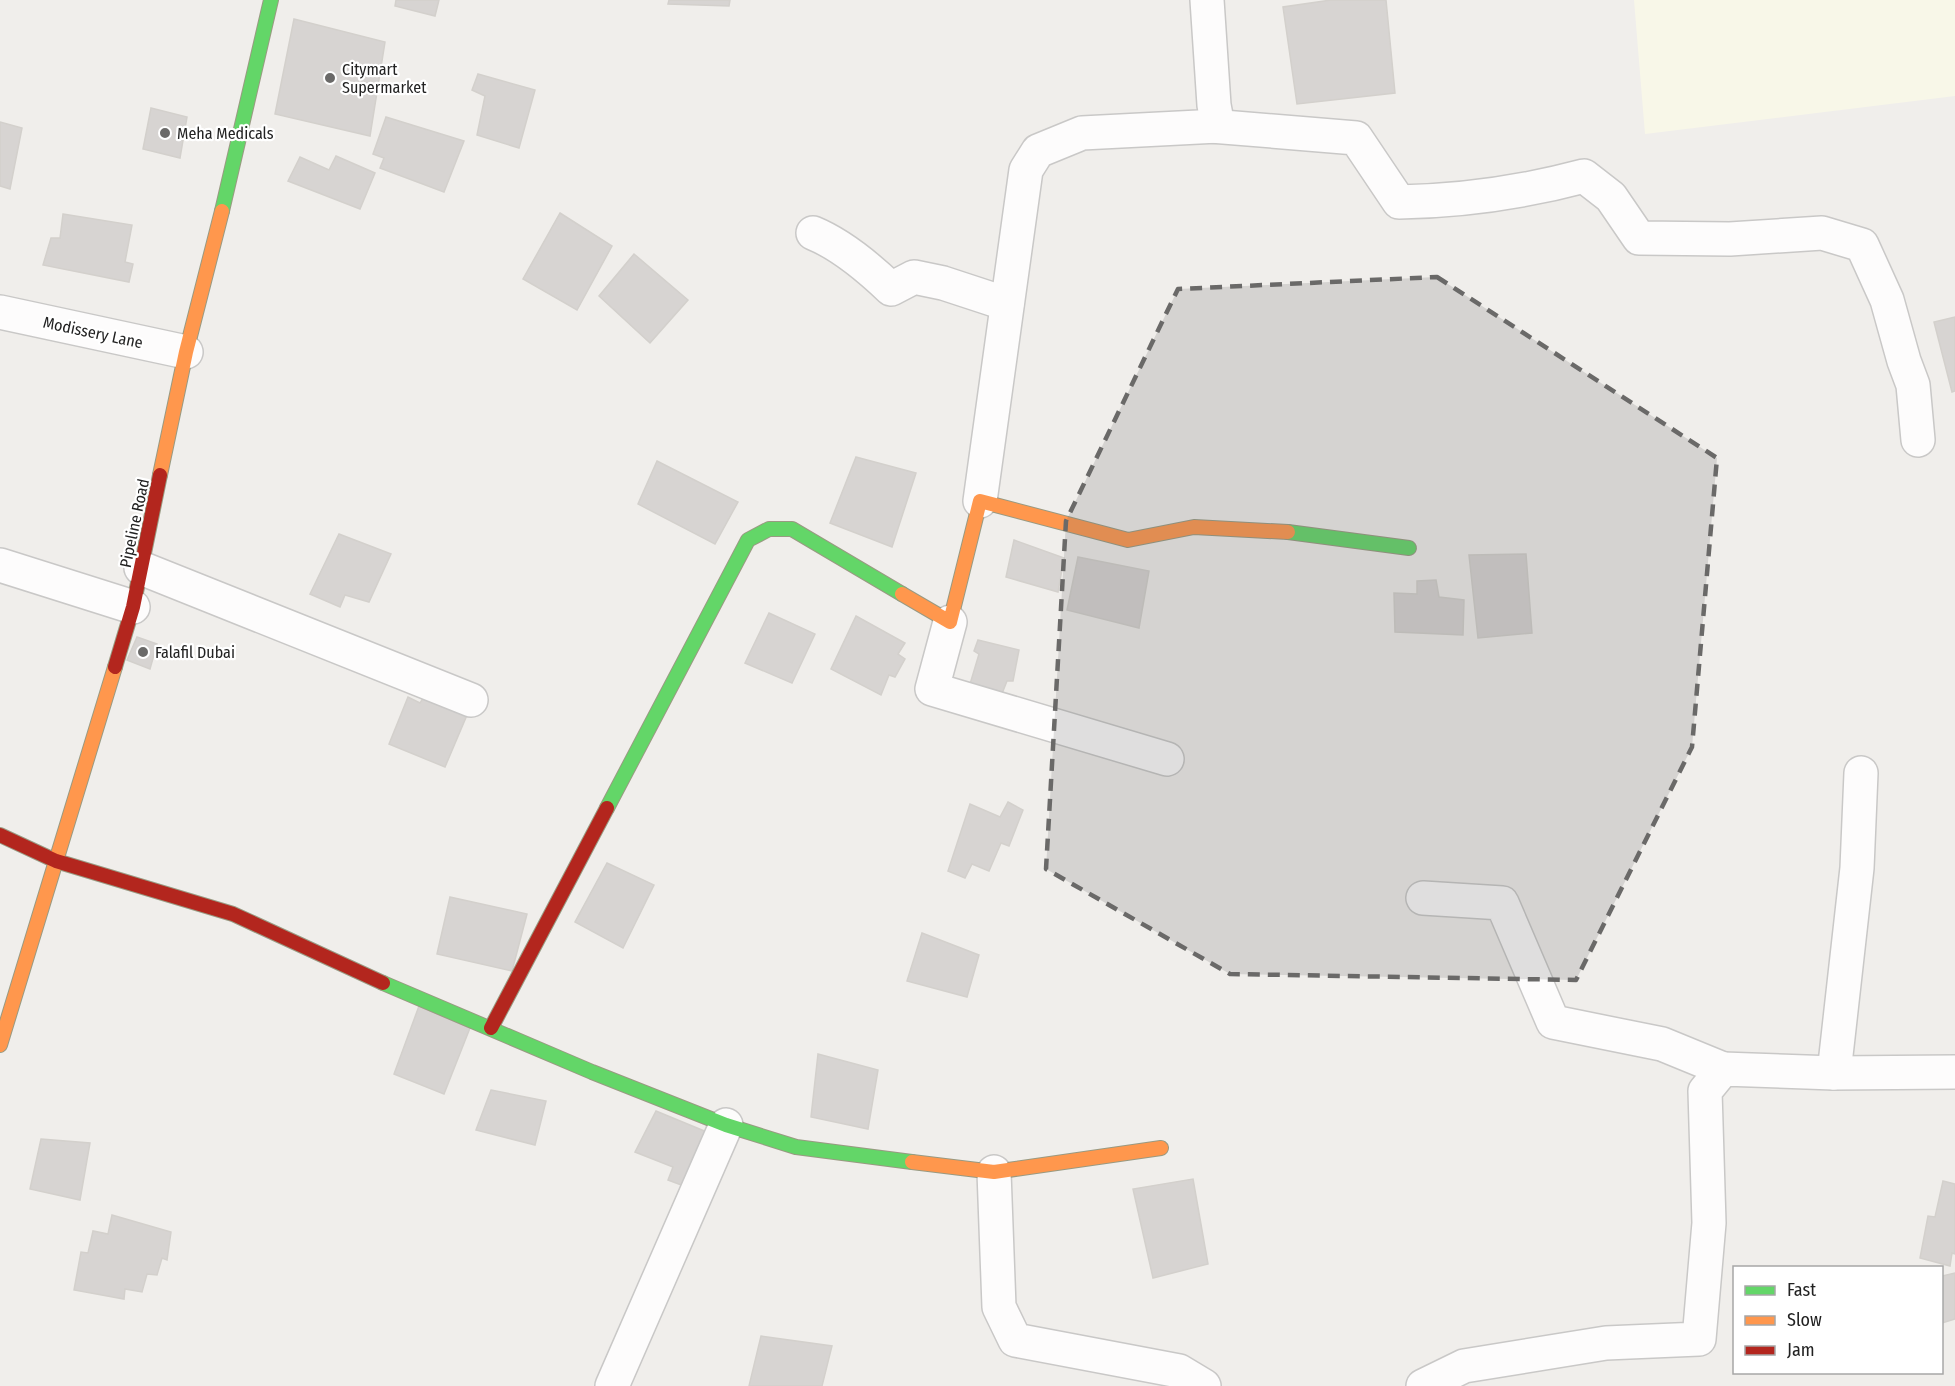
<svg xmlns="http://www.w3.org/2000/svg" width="1955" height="1386" font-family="'Fira Sans Condensed',sans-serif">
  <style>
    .education { fill: #f8f7e8 }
    .building { fill: #d7d4d2; stroke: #d3d0cc; stroke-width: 1.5 }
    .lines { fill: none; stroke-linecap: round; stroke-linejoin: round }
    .street-casing { stroke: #c9c8c7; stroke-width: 36 }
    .fast-casing { stroke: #999a82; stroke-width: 16 }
    .slow-casing { stroke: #999a82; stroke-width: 16 }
    .jam-casing { stroke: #999a82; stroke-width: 16 }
    .street { stroke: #fdfcfc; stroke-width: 33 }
    .fast { stroke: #63d668; stroke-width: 14 }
    .slow { stroke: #ff974d; stroke-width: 14 }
    .jam { stroke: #b3261e; stroke-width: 14 }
    .marked { fill: #6a6968; fill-opacity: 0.2; stroke: #6a6968; stroke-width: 4.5; stroke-dasharray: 12 8; stroke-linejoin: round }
    .poi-dot { fill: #6a6968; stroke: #fff; stroke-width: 2 }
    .labels { text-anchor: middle; stroke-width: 4.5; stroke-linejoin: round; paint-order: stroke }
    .poi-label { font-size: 16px; fill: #222; stroke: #fff; text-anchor: start }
    .street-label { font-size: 16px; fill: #222; stroke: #fff }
  </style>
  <rect width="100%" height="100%" fill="#f0eeeb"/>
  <path class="education" d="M1634 0H1955V96L1645 134Z"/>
  <g class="building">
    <path d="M396 0H439L435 16 395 6Z"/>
    <path d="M669 0H730L729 6 668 4Z"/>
    <path d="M1331 0H1386L1395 93 1297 104 1283 7Z"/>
    <path d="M294 19 385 42 370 136 275 114Z"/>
    <path d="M478 74 535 90 519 148 477 135 485 96 472 90Z"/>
    <path d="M151 108 187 117 180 158 143 149Z"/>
    <path d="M386 117 464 141 444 192 380 168 384 158 373 154Z"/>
    <path d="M0 122 22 128 10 189 0 186Z"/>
    <path d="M336 156 375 173 360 209 288 181 300 157 329 170Z"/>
    <path d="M560 213 612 246 577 310 523 279Z"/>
    <path d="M63 214 132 225 125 262 133 264 129 282 43 265 51 238H60Z"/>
    <path d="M634 254 688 300 650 343 599 296Z"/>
    <path d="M1955 317V391L1952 392 1934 322Z"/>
    <path d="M856 457 916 473 892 547 830 523Z"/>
    <path d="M657 461 738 502 715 544 638 504Z"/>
    <path d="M339 534 391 554 369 602 345 595 340 607 310 594Z"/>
    <path d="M1014 540 1064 558 1058 592 1006 577Z"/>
    <path d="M1526 554 1532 633 1478 638 1469 555Z"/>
    <path d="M1078 557 1149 571 1139 628 1067 610Z"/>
    <path d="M1436 580 1439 597 1464 600 1463 635 1395 632 1394 593 1417 594V581Z"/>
    <path d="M769 613 815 634 792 683 745 663Z"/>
    <path d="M856 616 905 643 898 654 905 659 895 677 889 675 881 695 831 669Z"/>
    <path d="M137 637 157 644 150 669 127 660Z"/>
    <path d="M978 640 1019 650 1013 681H1007L1001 696 970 684 979 654 974 651Z"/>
    <path d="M426 694 467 715 445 767 389 744 408 697 420 703Z"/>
    <path d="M1008 802 1023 810 1009 846 1001 843 989 871 972 864 965 878 948 871 970 804 1000 817Z"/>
    <path d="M607 863 654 885 623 948 575 922Z"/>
    <path d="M450 897 527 914 512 971 437 954Z"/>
    <path d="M922 933 979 955 967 997 907 981Z"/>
    <path d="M419 1006 470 1028 444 1094 394 1074Z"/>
    <path d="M818 1054 878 1070 868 1129 811 1117Z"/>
    <path d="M491 1090 546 1101 535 1145 476 1130Z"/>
    <path d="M656 1111 714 1135 692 1189 668 1180 673 1167 635 1152Z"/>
    <path d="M41 1139 90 1143 80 1200 30 1189Z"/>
    <path d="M1193 1179 1208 1264 1153 1278 1133 1189Z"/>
    <path d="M1943 1181 1955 1184V1254L1952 1253 1950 1266 1920 1258 1928 1216 1935 1217Z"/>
    <path d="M112 1215 171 1232 167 1260 162 1258 157 1275 147 1274 142 1292 125 1289 124 1299 74 1290 81 1252 88 1253 93 1231 108 1234Z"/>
    <path d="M1955 1273V1319L1942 1323V1276Z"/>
    <path d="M761 1336 832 1346 822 1386H749Z"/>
  </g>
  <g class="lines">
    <defs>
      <g id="street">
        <path d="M1211 126 1356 138 1399 202C1461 201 1524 192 1584 176L1611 197 1639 238 1730 239 1822 233 1862 245 1887 300 1904 361 1913 385 1918 440"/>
        <path d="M813 233C842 245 868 267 891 289L914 277 943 283 1007 304"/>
        <path d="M0 312 186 352"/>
        <path d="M980 501 1026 170 1038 151 1082 133 1218 126 1214 105 1207 0"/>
        <path d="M0 565 133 607"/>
        <path d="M141 568 471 700"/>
        <path d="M950 622 932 689 1167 759"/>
        <path d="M1423 898 1502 903 1553 1022 1662 1044 1723 1069"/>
        <path d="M1834 1073 1857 868 1861 773"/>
        <path d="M994 1172 999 1307 1015 1340 1179 1371 1204 1386"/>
        <path d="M612 1386 726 1125"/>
        <path d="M1423 1386 1464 1366 1606 1343 1699 1339 1709 1223 1705 1091 1723 1069 1834 1073 1955 1072"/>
      </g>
      <g id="fast">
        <path d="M222 211 271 0"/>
        <path d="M1288 532 1409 548"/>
        <path d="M607 808 748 540 769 529H792L902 594"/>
        <path d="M383 983 592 1072 726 1125 796 1147 912 1162"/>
      </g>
      <g id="slow">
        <path d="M160 475 186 352 222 211"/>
        <path d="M902 594 950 622 980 501 1128 540 1194 527 1288 532"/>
        <path d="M0 1045 115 667"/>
        <path d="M912 1162 994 1172 1161 1148"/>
      </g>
      <g id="jam">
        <path d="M115 667 133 607 160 475"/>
        <path d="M0 835 56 861 233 914 383 983"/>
        <path d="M491 1028 607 808"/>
      </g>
    </defs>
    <use href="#street" class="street-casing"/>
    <use href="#fast" class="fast-casing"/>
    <use href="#slow" class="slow-casing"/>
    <use href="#jam" class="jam-casing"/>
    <use href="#street" class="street"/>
    <use href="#fast" class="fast"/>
    <use href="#slow" class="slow"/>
    <use href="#jam" class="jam"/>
  </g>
  <path class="marked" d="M1437 277 1717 458 1692 747 1576 980 1230 974 1046 869 1066 521 1178 289Z"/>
  <g class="poi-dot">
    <circle cx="330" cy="78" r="6"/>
    <circle cx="165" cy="133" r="6"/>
    <circle cx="143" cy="652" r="6"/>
  </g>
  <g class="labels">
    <g class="poi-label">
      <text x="342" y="75">Citymart<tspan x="342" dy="18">Supermarket</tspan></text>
      <text x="177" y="139">Meha Medicals</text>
      <text x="155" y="658">Falafil Dubai</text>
    </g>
    <g class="street-label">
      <text transform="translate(93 332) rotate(12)" y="6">Modissery Lane</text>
      <text transform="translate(134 523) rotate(-78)" y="6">Pipeline Road</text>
    </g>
  </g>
  <rect x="1733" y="1266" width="210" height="108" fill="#ffffff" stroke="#a7a7a7" stroke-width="1.5"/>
  <rect x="1745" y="1286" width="30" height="9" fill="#63d668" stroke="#a7a7a7" stroke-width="1.5"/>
  <text x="1787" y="1296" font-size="18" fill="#222222">Fast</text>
  <rect x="1745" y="1316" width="30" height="9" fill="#ff974d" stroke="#a7a7a7" stroke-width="1.5"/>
  <text x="1787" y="1326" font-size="18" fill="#222222">Slow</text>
  <rect x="1745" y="1346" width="30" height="9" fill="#b3261e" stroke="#a7a7a7" stroke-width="1.5"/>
  <text x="1787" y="1356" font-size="18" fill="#222222">Jam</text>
</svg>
